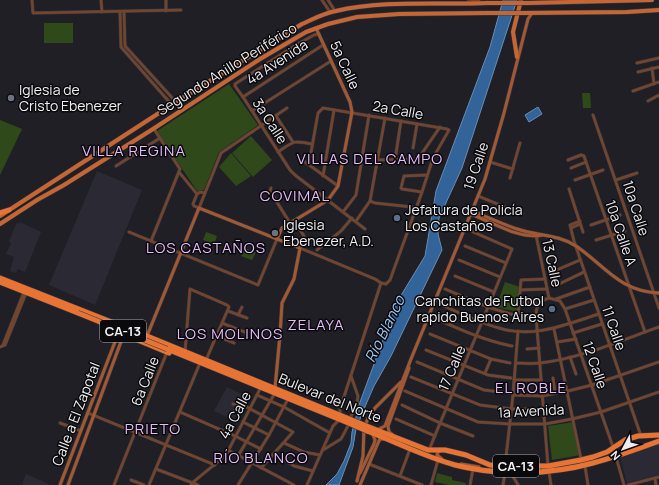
<svg xmlns="http://www.w3.org/2000/svg" width="659" height="485" font-family="Manrope,sans-serif">
  <style>
    .built { fill: #2b2934 }
    .green { fill: #2f491b }
    .water { fill: #32649a; stroke: #6a8db4 }
    .lines { fill: none; stroke-linecap: round; stroke-linejoin: round }
    .street-casing { stroke: #3d3c42; stroke-width: 3.5 }
    .secondary-casing { stroke: #3d3c42; stroke-width: 4 }
    .primary-casing { stroke: #3d3c42; stroke-width: 5 }
    .highway-casing { stroke: #3d3c42; stroke-width: 6 }
    .street { stroke: #73452f; stroke-width: 2.5 }
    .secondary { stroke: #a25833; stroke-width: 3 }
    .primary { stroke: #c66634; stroke-width: 4 }
    .highway { stroke: #e77334; stroke-width: 5 }
    .primary-bridge-casing { stroke: #3d3c42; stroke-width: 5; stroke-linecap: butt }
    .highway-bridge-casing { stroke: #3d3c42; stroke-width: 6; stroke-linecap: butt }
    .primary-bridge { stroke: #c66634; stroke-width: 4 }
    .highway-bridge { stroke: #e77334; stroke-width: 5 }
    .worship-dot { fill: #6b7280; stroke: #0a090c; stroke-width: 1.5 }
    .service-dot { fill: #5c6f8a; stroke: #0a090c; stroke-width: 1.5 }
    .labels { text-anchor: middle; stroke-width: 3; stroke-linejoin: round; paint-order: stroke }
    .shield { fill: #0a090c; stroke: #aaa9ad; stroke-width: 1 }
    .shield-label { font-size: 13px; font-weight: bold; fill: #eeeef2 }
    .street-label { font-size: 14px; fill: #eeeef2; stroke: #0a090c }
    .poi-label { font-size: 14px; fill: #eeeef2; stroke: #0a090c; text-anchor: start }
    .neighbourhood-label { font-size: 15px; letter-spacing: 1px; fill: #e6bbfc; stroke: #0a090c }
    .water-label { font-size: 15px; font-style: italic; fill: #9ec7f5; stroke: #0a090c }
  </style>
  <rect width="100%" height="100%" fill="#201f25"/>
  <g class="built">
    <path d="M97 171 142 190 95 305 49 285Z"/>
    <path d="M17 222 19 224 20 222 41 232 25 272 18 269 16 273 10 271 14 257 6 254 11 243 9 241Z"/>
    <path d="M227 387 248 397 243 407 233 420 214 411Z"/>
    <path d="M659 443V475L627 483 620 457Z"/>
    <path d="M26 474 51 485H22Z"/>
  </g>
  <g class="green">
    <rect x="44" y="23" width="29" height="20"/>
    <path d="M229 84 258 125 219 152 204 190 197 191 157 131Z"/>
    <path d="M582 93H590L591 108H583Z"/>
    <path d="M0 120 22 129 0 175Z"/>
    <path d="M251 136 272 160 253 177 232 153Z"/>
    <path d="M231 153 251 176 236 186 219 167Z"/>
    <path d="M206 232 217 236 214 245 203 240Z"/>
    <path d="M244 248 256 252 252 260 241 256Z"/>
    <path d="M505 282 520 287 517 312 496 307Z"/>
    <path d="M574 422 581 455 552 460 548 426Z"/>
    <path d="M437 473 452 477V480L466 483V485H449L435 482Z"/>
  </g>
  <g class="water">
    <path d="M503 0H517L462 168 439 218 438 234 442 250 391 356 374 386 367 402 356 429 353 447 339 485H326L337 474 344 461 351 443 352 432 360 402 397 302 425 256 436 191 490 47Z"/>
    <path d="M538 107 542 114 529 122 525 115Z"/>
  </g>
  <g class="lines">
    <defs>
      <g id="street">
        <path d="M32 0 33 13 181 10"/>
        <path d="M101 0 102 12"/>
        <path d="M166 0V11"/>
        <path d="M322 0 330 12"/>
        <path d="M328 0 335 11"/>
        <path d="M468 2 479 0"/>
        <path d="M120 12 121 47 172 105"/>
        <path d="M124 12 125 46 176 102"/>
        <path d="M319 34 314 35 296 45 235 84V86L243 97 290 170 295 175 365 229"/>
        <path d="M637 63 659 58"/>
        <path d="M652 68 654 84"/>
        <path d="M638 72 659 67"/>
        <path d="M633 91 659 82"/>
        <path d="M243 97 323 45"/>
        <path d="M648 101 659 95"/>
        <path d="M252 111 331 61"/>
        <path d="M593 115 659 308"/>
        <path d="M276 116 293 142"/>
        <path d="M413 148 417 124"/>
        <path d="M278 152C294 141 293 140 312 144"/>
        <path d="M301 159 338 186"/>
        <path d="M378 160 418 159 440 127"/>
        <path d="M395 160 401 121"/>
        <path d="M568 160 581 155 584 156 586 162 645 332"/>
        <path d="M490 162 513 169"/>
        <path d="M309 164 318 113 323 108 447 129 449 130 433 158 422 192 390 280 386 284 381 283"/>
        <path d="M116 166 160 138"/>
        <path d="M571 168 586 162"/>
        <path d="M179 172 197 194"/>
        <path d="M323 176 334 110"/>
        <path d="M510 178 520 143"/>
        <path d="M575 180 603 170"/>
        <path d="M616 180 637 173"/>
        <path d="M271 188 270 191 290 223"/>
        <path d="M569 189 583 232"/>
        <path d="M422 192 402 189 401 188 404 176 427 175"/>
        <path d="M205 193 200 192 197 194 193 204 194 206 199 208 221 153 287 108"/>
        <path d="M478 196 522 214"/>
        <path d="M370 201 375 203 412 207"/>
        <path d="M343 212 356 195 369 115"/>
        <path d="M294 220 304 236 300 248 375 279 381 283"/>
        <path d="M356 221 370 201 385 118"/>
        <path d="M580 221 570 225 574 241 641 436"/>
        <path d="M591 225 620 215"/>
        <path d="M571 228 580 224"/>
        <path d="M129 232 258 285 277 239"/>
        <path d="M536 235 549 298"/>
        <path d="M596 240 625 231"/>
        <path d="M151 241 180 169 154 129"/>
        <path d="M465 246 506 263"/>
        <path d="M317 250 341 231 352 218"/>
        <path d="M459 260 500 277"/>
        <path d="M552 272 580 260"/>
        <path d="M455 276 494 292"/>
        <path d="M559 284 584 272"/>
        <path d="M445 289 488 307 517 316"/>
        <path d="M520 290 547 289"/>
        <path d="M549 298 560 301 565 309 613 447"/>
        <path d="M556 299 590 287"/>
        <path d="M519 303H534L538 305"/>
        <path d="M444 306C462 314 481 323 499 328 533 339 567 324 599 314"/>
        <path d="M565 309 594 300"/>
        <path d="M228 311 247 318"/>
        <path d="M518 314 521 280 545 279"/>
        <path d="M238 315 242 307"/>
        <path d="M523 316H536"/>
        <path d="M435 318C460 330 485 341 512 346"/>
        <path d="M222 323 247 333"/>
        <path d="M554 329 581 459"/>
        <path d="M573 333 602 324"/>
        <path d="M430 334 491 359 510 363"/>
        <path d="M217 336 234 343"/>
        <path d="M557 342 576 339"/>
        <path d="M3 345 24 292"/>
        <path d="M0 347 5 345 26 293"/>
        <path d="M527 349 539 348"/>
        <path d="M426 350 488 375 511 378"/>
        <path d="M185 352 190 289 227 305 229 307 206 360"/>
        <path d="M570 357 576 374"/>
        <path d="M417 362 484 390 510 393"/>
        <path d="M516 363C524 363 532 364 540 363 579 359 622 340 659 327"/>
        <path d="M485 373 491 359"/>
        <path d="M411 377 480 405 512 409H543"/>
        <path d="M553 378 555 393"/>
        <path d="M514 380H541"/>
        <path d="M405 391 478 422 510 424H545L572 419 601 412 659 392"/>
        <path d="M257 395 284 407 330 433"/>
        <path d="M513 395 542 396 568 391 592 385 659 362"/>
        <path d="M233 404 243 405 293 432 261 468"/>
        <path d="M402 405 440 423 473 436"/>
        <path d="M180 412 235 436 261 449"/>
        <path d="M88 413 215 465"/>
        <path d="M340 415V409L381 283"/>
        <path d="M350 419 357 403 358 396 351 376"/>
        <path d="M396 419 435 436"/>
        <path d="M243 422 269 435"/>
        <path d="M60 423 81 431"/>
        <path d="M284 443 304 452 320 455"/>
        <path d="M228 450 294 485"/>
        <path d="M323 450 341 439 349 424"/>
        <path d="M429 450 512 249 471 231"/>
        <path d="M274 454 294 466 313 471"/>
        <path d="M238 456 275 393"/>
        <path d="M616 457 624 485"/>
        <path d="M369 464 422 485"/>
        <path d="M505 466 513 395 518 331"/>
        <path d="M548 466 536 316C536 306 539 301 549 298"/>
        <path d="M585 466 588 485"/>
        <path d="M156 469 198 485"/>
        <path d="M549 472 551 485"/>
        <path d="M511 473 518 485"/>
        <path d="M400 476 410 449"/>
        <path d="M655 478 656 485"/>
        <path d="M131 480 144 485"/>
        <path d="M114 485 167 352"/>
        <path d="M149 485 200 363"/>
        <path d="M191 485 192 483 220 460 226 455 261 387"/>
        <path d="M238 485 269 435 288 399"/>
        <path d="M307 485 333 426 339 420"/>
        <path d="M431 485 438 460"/>
        <path d="M470 485 473 469"/>
        <path d="M503 485 505 473"/>
        <path d="M628 485 659 477"/>
      </g>
      <g id="secondary">
        <path d="M472 211C487 217 502 224 517 229 537 236 558 234 576 246 604 265 620 292 659 293"/>
        <path d="M471 214C491 222 521 240 542 235"/>
        <path d="M277 239 282 228 328 200 338 186 352 112 350 102 316 28"/>
        <path d="M147 336 199 208 300 248 294 279 282 303 280 335 275 388"/>
        <path d="M379 429 385 426 411 359 485 179 504 113 528 19 532 13"/>
        <path d="M393 435 389 432 388 426 409 368"/>
        <path d="M440 451 438 452 437 455 442 459"/>
        <path d="M461 464 479 467"/>
        <path d="M360 473 374 444 375 440 373 435"/>
        <path d="M357 481 363 456 364 428 370 414 375 408 401 382"/>
        <path d="M60 485 118 334 121 330"/>
        <path d="M68 485 122 339 124 331"/>
        <path d="M360 485 378 443 380 439H384"/>
      </g>
      <g id="primary">
        <path d="M528 3 652 0"/>
        <path d="M522 13 627 12 659 10"/>
        <path d="M517 57 513 32 521 0"/>
        <path d="M0 216 176 102 302 24C313 19 324 13 336 11 383 0 438 5 487 3"/>
        <path d="M0 224 37 200 64 185 153 129 260 59 306 32 328 24 357 17 399 14 487 13"/>
      </g>
      <g id="highway">
        <path d="M0 213 9 210"/>
        <path d="M0 278 147 336 347 418"/>
        <path d="M0 282 78 313"/>
        <path d="M106 327 113 331 117 337"/>
        <path d="M122 339 128 336 169 353"/>
        <path d="M167 349 346 422"/>
        <path d="M369 427 428 450H445L466 455 490 465 505 466H548L581 460 593 457 607 452 625 440 638 436 659 435"/>
        <path d="M367 431C396 442 425 457 455 465 499 476 549 475 593 463 615 457 637 449 659 441"/>
      </g>
    </defs>
    <use href="#street" class="street-casing"/>
    <use href="#secondary" class="secondary-casing"/>
    <use href="#primary" class="primary-casing"/>
    <use href="#highway" class="highway-casing"/>
    <use href="#street" class="street"/>
    <use href="#secondary" class="secondary"/>
    <use href="#primary" class="primary"/>
    <use href="#highway" class="highway"/>
    <defs>
      <g id="primary-bridge">
        <path d="M487 3H528"/>
        <path d="M487 13H522"/>
      </g>
      <g id="highway-bridge">
        <path d="M78 313 167 349"/>
        <path d="M347 418 369 427"/>
        <path d="M346 422 367 431"/>
      </g>
    </defs>
    <use href="#primary-bridge" class="primary-bridge-casing"/>
    <use href="#highway-bridge" class="highway-bridge-casing"/>
    <use href="#primary-bridge" class="primary-bridge"/>
    <use href="#highway-bridge" class="highway-bridge"/>
  </g>
  <g class="worship-dot">
    <circle cx="11" cy="98" r="4"/>
    <circle cx="275" cy="233" r="4"/>
  </g>
  <g class="service-dot">
    <circle cx="397" cy="218" r="4"/>
    <circle cx="552" cy="309" r="4"/>
  </g>
  <g class="labels">
    <g class="shield">
      <rect x="100" y="320" width="46" height="22" rx="3"/>
      <rect x="493" y="455" width="46" height="22" rx="3"/>
    </g>
    <g class="shield-label">
      <text x="123" y="336">CA-13</text>
      <text x="516" y="471">CA-13</text>
    </g>
    <g class="street-label">
      <text transform="translate(277 62) rotate(-33)" y="5">4a Avenida</text>
      <text transform="translate(345 65) rotate(65)" y="5">5a Calle</text>
      <text transform="translate(227 69) rotate(-32)" y="5">Segundo Anillo Periférico</text>
      <text transform="translate(398 110) rotate(10)" y="5">2a Calle</text>
      <text transform="translate(270 121) rotate(57)" y="5">3a Calle</text>
      <text transform="translate(476 166) rotate(-71)" y="5">19 Calle</text>
      <text transform="translate(636 208) rotate(72)" y="5">10a Calle</text>
      <text transform="translate(621 233) rotate(71)" y="5">10a Calle A</text>
      <text transform="translate(552 263) rotate(78)" y="5">13 Calle</text>
      <text transform="translate(614 328) rotate(71)" y="5">11 Calle</text>
      <text transform="translate(595 365) rotate(71)" y="5">12 Calle</text>
      <text transform="translate(452 368) rotate(-67)" y="5">17 Calle</text>
      <text transform="translate(145 381) rotate(-68)" y="5">6a Calle</text>
      <text transform="translate(330 398) rotate(22)" y="5">Bulevar del Norte</text>
      <text transform="translate(531 411) rotate(-3)" y="5">1a Avenida</text>
      <text transform="translate(76 414) rotate(-69)" y="5">Calle a El Zapotal</text>
      <text transform="translate(235 415) rotate(-62)" y="5">4a Calle</text>
    </g>
    <g class="poi-label">
      <text x="19" y="95">Iglesia de<tspan x="19" dy="16">Cristo Ebenezer</tspan></text>
      <text x="405" y="215">Jefatura de Policía<tspan x="405" dy="16">Los Castaños</tspan></text>
      <text x="283" y="230">Iglesia<tspan x="283" dy="16">Ebenezer, A.D.</tspan></text>
      <text x="544" y="306" text-anchor="end">Canchitas de Futbol<tspan x="544" dy="16">rapido Buenos Aires</tspan></text>
    </g>
    <g class="neighbourhood-label">
      <text x="134" y="156">VILLA REGINA</text>
      <text x="370" y="164">VILLAS DEL CAMPO</text>
      <text x="295" y="201">COVIMAL</text>
      <text x="206" y="253">LOS CASTAÑOS</text>
      <text x="316" y="330">ZELAYA</text>
      <text x="230" y="339">LOS MOLINOS</text>
      <text x="531" y="393">EL ROBLE</text>
      <text x="153" y="434">PRIETO</text>
      <text x="261" y="463">RÍO BLANCO</text>
    </g>
    <g class="water-label">
      <text transform="translate(385 329) rotate(-64)" y="5">Río Blanco</text>
    </g>
  </g>
  <g transform="translate(623 449) rotate(229)" stroke="#0a090c" stroke-width="3" paint-order="stroke">
  <path d="M0-3L7 15L0 10L-7 15Z" fill="#eeeef2"/>
  <text y="-6" font-size="11" font-weight="bold" text-anchor="middle" fill="#eeeef2">N</text>
  </g>
</svg>
